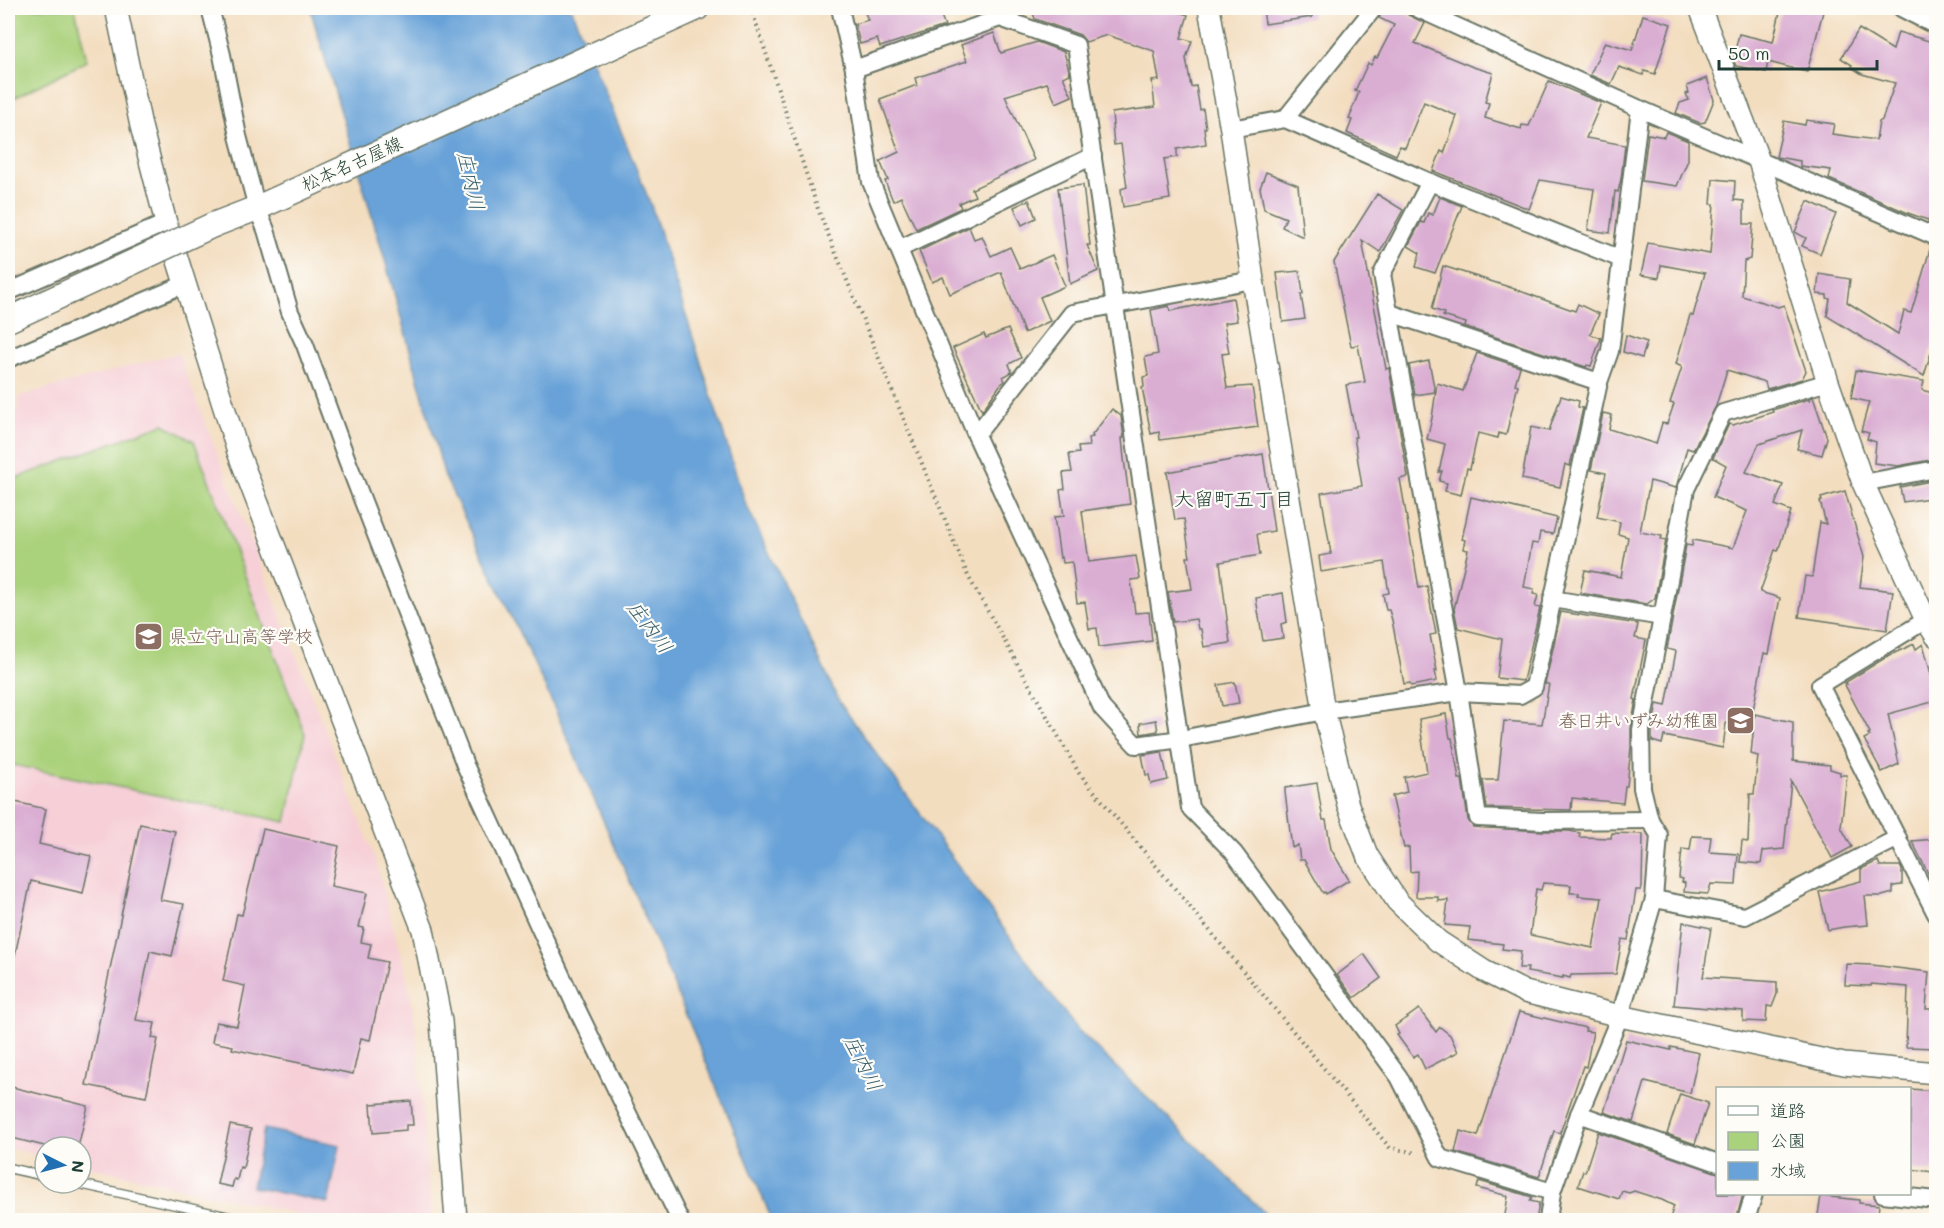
<svg xmlns="http://www.w3.org/2000/svg" width="1944" height="1228" font-family="Mali,'Klee One',sans-serif">
  <style>
    .built { fill: #f6cfd7 }
    .green { fill: #aad17c; stroke: #648758; stroke-width: 1.5 }
    .water { fill: #68a2d8; stroke: #447086; stroke-width: 1.5 }
    .building { fill: #daaed3; fill-rule: evenodd }
    .lines { fill: none; stroke-linecap: round; stroke-linejoin: round }
    .service-casing { stroke: #697565; stroke-width: 11 }
    .minor-casing { stroke: #697565; stroke-width: 20 }
    .tertiary-casing { stroke: #697565; stroke-width: 24 }
    .secondary-casing { stroke: #697565; stroke-width: 27 }
    .path { stroke: #697565; stroke-width: 4; stroke-dasharray: 1.5 4.5; stroke-linecap: butt }
    .service { stroke: #fff; stroke-width: 8 }
    .minor { stroke: #fff; stroke-width: 16 }
    .tertiary { stroke: #fff; stroke-width: 21 }
    .secondary { stroke: #fff; stroke-width: 24 }
    .secondary-bridge-casing { stroke: #697565; stroke-width: 27; stroke-linecap: butt }
    .secondary-bridge { stroke: #fff; stroke-width: 24 }
    .labels { text-anchor: middle; stroke-width: 4.5; stroke-linejoin: round; paint-order: stroke }
    .street-label { font-size: 18px; fill: #1f3d34; stroke: #fdfcf7 }
    .education-label { font-size: 18px; fill: #785e54; stroke: #fdfcf7; text-anchor: start }
    .water-label { font-size: 20px; font-style: italic; fill: #39606d; stroke: #fdfcf7 }
    .neighbourhood-label { font-size: 20px; fill: #1f3d34; stroke: #fdfcf7 }
  </style>
  <rect width="100%" height="100%" fill="#fdfcf7"/>
  <filter id="ink" filterUnits="userSpaceOnUse"><feTurbulence type="fractalNoise" baseFrequency=".0167" numOctaves="2"/><feDisplacementMap in="SourceGraphic" scale="12" xChannelSelector="R" yChannelSelector="G"/><feConvolveMatrix kernelMatrix="1 2 1 2 8 2 1 2 1" color-interpolation-filters="sRGB"/></filter>
  <filter id="wash" filterUnits="userSpaceOnUse"><feTurbulence type="fractalNoise" baseFrequency=".008" numOctaves="4" result="noise"/><feDisplacementMap in="SourceGraphic" scale="24" xChannelSelector="R" yChannelSelector="G"/><feGaussianBlur stdDeviation="1.35" result="paint"/><feColorMatrix in="noise" values="0 0 0 0 0 0 0 0 0 0 0 0 0 0 0 0 0 1.4 0 .05"/><feComposite in="paint" operator="in"/></filter>
  <g filter="url(#wash)">
    <rect width="100%" height="100%" fill="#f3ddbf"/>
    <path class="built" d="M178 353 376 861 408 983 416 1030 431 1215 427 1220H324L81 1165V1147H45V1157L8 1148V414L18 409 20 396Z"/>
    <g class="green">
      <path d="M8 8H75L87 61 8 101Z"/>
      <path d="M163 424 194 441 305 734 286 822 8 764V481Z"/>
    </g>
    <g class="water">
      <path d="M310 8H571L651 205 745 502 840 703 1075 1027 1272 1220H772L634 891 546 689 445 477 387 267Z"/>
      <path d="M264 1129 340 1145 328 1203 252 1187Z"/>
    </g>
    <g id="blocks">
      <g class="building">
        <path d="M863 8H938L945 26 880 47 877 39 860 44 855 24 868 20Z"/>
        <path d="M1031 8H1177L1176 11 1188 15 1181 38 1192 41 1186 58 1191 87 1196 86 1200 110 1203 109 1206 128H1204L1206 144 1177 149V157L1164 159 1170 199 1123 207 1121 189 1127 187 1121 144 1114 145 1112 125H1113L1112 113 1155 107 1152 81 1159 80 1154 51 1107 35 1086 42 1080 35 1035 19Z"/>
        <path d="M1263 8H1312V17L1265 24Z"/>
        <path d="M1384 8H1406L1408 15 1425 23 1415 43 1473 67 1493 73 1485 102 1489 103 1485 118 1521 129 1522 125 1529 126 1549 81 1601 103 1586 138 1625 145 1621 179 1618 192 1615 191 1610 233 1588 230 1594 189 1540 180 1529 209 1433 171 1441 151 1444 153 1457 116 1424 102 1405 148 1400 146 1396 155 1347 133 1352 120 1349 119 1352 112H1351L1359 92 1355 91 1368 63 1371 65 1375 57 1377 58 1394 25 1379 18Z"/>
        <path d="M1781 8H1824L1807 72 1768 62 1766 72 1736 66 1733 59 1739 34 1773 42Z"/>
        <path d="M1643 15 1671 24 1655 74 1644 71 1643 75 1619 67 1611 84 1590 75 1605 42 1632 50Z"/>
        <path d="M1859 29 1893 50 1898 32 1936 43V223L1908 213 1829 179 1831 170 1800 166V161L1776 157 1784 121 1805 125 1806 120 1834 124 1832 134 1876 140 1879 122 1882 120 1895 83 1862 74 1851 67 1852 65 1841 58Z"/>
        <path d="M994 33 1001 53 1037 42 1064 52 1070 74 1063 77 1072 96 1056 103 1047 83 1005 96 1034 160 972 189 975 196 959 203 961 208 916 229 901 197 893 201 885 181 888 180 880 161 899 152 880 99 917 85 915 78 967 61 961 45Z"/>
        <path d="M1707 78 1714 100 1705 122 1700 123 1676 113 1680 103 1689 100 1686 94 1689 93 1687 86Z"/>
        <path d="M1666 132 1688 141V160L1677 186 1642 181 1648 134 1664 137Z"/>
        <path d="M1266 172 1298 185 1303 237 1282 227 1286 218 1264 209 1260 188Z"/>
        <path d="M1713 179 1735 181 1734 200 1744 201V224H1753L1750 259 1744 261 1742 296 1778 307 1784 305 1806 371 1802 379 1767 389 1765 382 1727 370 1716 406 1693 450 1687 448 1676 488 1650 481 1640 532 1662 536 1661 539 1666 540 1655 598 1647 604 1580 593 1585 570 1621 577 1628 537 1618 534 1620 522 1597 517 1606 473 1591 470 1603 413 1612 415 1609 429 1656 444 1662 423 1667 424 1674 404 1670 403 1682 367 1676 364 1690 315 1693 316 1705 273 1661 265 1659 278 1641 275 1648 243 1710 254 1714 204H1711Z"/>
        <path d="M1083 185 1090 245H1087L1098 271 1070 284 1058 188Z"/>
        <path d="M1377 194 1403 210 1380 252 1362 240 1386 369 1389 368 1408 477 1400 479 1419 588 1427 586 1436 634 1430 635 1437 671H1435L1437 681 1411 686 1410 683 1404 684 1392 620 1389 610H1386L1383 594 1389 593 1384 562 1321 572 1319 556 1331 554 1321 493 1362 486 1354 437H1356L1346 385 1365 382 1358 345 1351 346 1334 262Z"/>
        <path d="M1440 197 1462 206 1435 273 1416 267 1420 253 1408 246 1421 222 1424 223 1428 213 1433 215Z"/>
        <path d="M1029 200 1036 218 1022 225 1014 207Z"/>
        <path d="M1808 201 1836 214 1820 254 1802 246 1806 238 1795 232Z"/>
        <path d="M969 227 974 239 982 236 991 256 1010 247 1020 269 1052 255 1065 286 1040 297 1050 321 1024 333 1001 272 950 294 943 277 932 282 919 251Z"/>
        <path d="M1931 246 1936 247V336L1924 376 1827 316 1830 299 1827 298V295L1817 294 1819 274 1850 279 1847 302 1898 334 1904 311 1911 313Z"/>
        <path d="M1443 266 1509 287 1575 311 1578 304 1599 314 1590 334 1601 338 1591 366 1587 365 1586 367 1465 327 1466 323 1443 316 1444 313 1432 309Z"/>
        <path d="M1300 271 1303 294 1301 295 1305 319 1283 322 1277 273Z"/>
        <path d="M1233 298 1237 321 1224 323 1229 353 1222 354 1227 388 1252 386 1258 427 1160 440 1159 432 1151 434 1142 387H1144L1143 377 1148 376 1145 357 1158 354 1151 310 1169 306 1170 311Z"/>
        <path d="M1008 329 1021 358 1009 364 1012 372 1003 377 1005 381 1000 385 982 411 953 348 984 334 986 338Z"/>
        <path d="M1626 335 1647 342 1642 358 1623 352Z"/>
        <path d="M1477 353 1520 367 1515 384 1518 385 1506 435 1499 433 1498 438 1478 433 1470 469 1467 468 1461 495 1445 491 1447 483 1439 481 1442 471 1439 472 1445 444 1427 439 1432 418 1437 383 1463 391Z"/>
        <path d="M1429 361 1435 392 1415 395 1409 365Z"/>
        <path d="M1856 370 1924 381 1922 390 1936 394V459L1898 466 1874 463 1876 442 1867 439 1869 433 1861 431 1869 402 1851 398Z"/>
        <path d="M1561 396 1579 401 1578 407 1583 408 1570 466 1565 464 1560 487 1522 479 1531 427 1549 431Z"/>
        <path d="M1813 397 1827 438 1822 455 1797 449 1802 430 1759 444 1746 472 1783 485 1775 505 1791 511 1778 551 1775 550 1760 592 1780 598 1769 654 1764 653 1750 726 1726 723 1723 748 1664 736 1662 744 1652 741V731L1657 704 1666 706 1676 651 1667 649 1686 545 1692 546 1693 540 1733 548 1747 511 1713 497 1726 465 1713 458 1729 424 1733 425 1773 412 1772 410 1809 399 1810 401V398Z"/>
        <path d="M1112 409 1121 416 1124 438H1122L1124 459 1130 504 1082 511 1089 562 1136 556 1140 579 1131 580 1135 613 1149 612 1152 641 1099 647 1097 628 1089 629 1085 602 1077 603 1072 562 1063 563 1062 557 1060 558 1054 517 1064 516 1060 490 1065 489 1063 473 1072 472 1069 454 1079 453 1078 447 1089 446 1088 438 1093 437 1092 435Z"/>
        <path d="M1263 454 1274 531 1257 534 1260 555 1220 562 1230 643 1204 647 1201 629H1198L1196 619 1173 622 1168 592 1192 589 1187 557H1190L1184 519 1175 520 1167 472Z"/>
        <path d="M1936 480V497L1903 502 1900 487Z"/>
        <path d="M1845 491 1864 557 1860 587 1893 591 1887 630 1799 617 1805 576 1812 577 1820 522 1826 524 1820 501H1822L1821 498Z"/>
        <path d="M1471 497 1557 518 1553 534 1540 532 1538 544 1532 543 1524 587 1534 589 1533 594 1538 595 1535 607 1540 608 1523 681 1497 678 1502 639 1458 628 1454 609 1468 550 1463 549 1465 540 1462 539Z"/>
        <path d="M1283 593 1287 622 1281 624 1283 638 1263 641 1256 598Z"/>
        <path d="M1561 612 1638 624 1635 638 1646 640 1634 699 1636 700 1631 728V747L1627 786H1625L1623 803 1572 798 1571 810 1487 808 1483 780H1498L1504 721 1542 724 1549 684H1545Z"/>
        <path d="M1914 644 1916 649 1923 644 1936 693V701L1888 714 1899 764 1882 772 1864 739 1870 736 1868 734 1870 733 1844 683 1847 684 1846 682 1888 656Z"/>
        <path d="M1235 682 1239 703 1222 706 1218 685Z"/>
        <path d="M1446 714 1450 738H1452L1459 779H1462L1468 820 1473 827 1543 831H1569L1580 833 1579 837 1611 838 1612 833 1643 834 1642 886 1641 890H1636L1628 940 1622 939 1616 974 1571 975 1570 978 1563 976V978L1527 972 1528 968H1519L1521 951 1502 949 1503 944 1468 940 1470 927 1445 925 1448 900 1438 901V897H1416L1417 871 1410 872 1409 847 1404 848 1392 796 1407 792 1404 777 1427 772 1419 719ZM1543 883 1571 885 1570 893H1579L1578 896 1602 898 1593 948 1530 935 1536 889 1541 890Z"/>
        <path d="M1755 714 1793 722V761L1830 765V769L1840 772V775H1847L1841 827 1852 847 1832 858 1791 781 1784 849 1763 851 1761 864 1740 862 1742 841 1748 842 1750 794H1754L1758 756 1751 754Z"/>
        <path d="M1156 720 1158 731 1141 734 1140 723Z"/>
        <path d="M1162 752 1168 780 1151 784 1149 775H1146L1142 755Z"/>
        <path d="M1317 783 1323 820H1326L1331 849 1349 880 1326 894 1325 892 1323 893 1304 860H1300L1298 845 1292 848 1285 792V788Z"/>
        <path d="M11 801 46 809 39 844 91 856 83 893 31 881 15 955 8 954V817Z"/>
        <path d="M140 824 175 831 160 900 184 904 172 956 150 951 136 1020 155 1023 152 1038 158 1039 146 1097 86 1085Z"/>
        <path d="M263 829 339 846 331 886 367 893 359 927 364 928 361 942 371 944 368 958 387 962 370 1040 361 1038 353 1074 232 1049 233 1046 212 1042 216 1022 237 1026 245 986 223 981 237 914 242 915Z"/>
        <path d="M1692 836 1711 837 1709 852 1738 854 1736 885 1711 884 1708 894 1684 892 1685 883 1682 882 1683 879 1679 878 1682 849 1690 850Z"/>
        <path d="M1936 839V889L1912 841Z"/>
        <path d="M1878 861 1880 866H1900L1902 870V885L1893 886V893L1882 896H1865L1868 925 1844 927 1828 930 1819 892 1861 881V869Z"/>
        <path d="M1683 922 1711 928 1703 977 1777 982V994L1772 1007 1767 1006 1766 1022 1743 1021V1011L1674 1005Z"/>
        <path d="M1364 954 1381 978 1354 998 1337 975Z"/>
        <path d="M1846 964 1872 965 1929 972 1926 1009H1936V1048L1906 1047 1908 987 1871 984V986L1845 985Z"/>
        <path d="M1419 1009 1436 1032 1440 1027 1450 1035 1458 1052 1425 1069 1418 1054 1413 1057 1397 1035 1399 1034 1395 1026Z"/>
        <path d="M1519 1012 1586 1028 1585 1031 1593 1032 1586 1067 1583 1066 1560 1133 1554 1131 1539 1177 1455 1152 1460 1131 1478 1136Z"/>
        <path d="M1626 1040 1671 1050V1047L1699 1053 1690 1093 1645 1082 1633 1122 1604 1112Z"/>
        <path d="M8 1086 88 1106 78 1147H48L8 1137Z"/>
        <path d="M1910 1089 1936 1091V1168L1933 1167V1172L1910 1169Z"/>
        <path d="M1680 1094 1708 1103 1695 1144 1667 1134Z"/>
        <path d="M411 1101 413 1125H406V1130L373 1133 371 1104Z"/>
        <path d="M230 1125 251 1129 243 1168 240 1167 237 1180 234 1179 232 1187 217 1184Z"/>
        <path d="M1598 1132 1718 1173V1194H1743L1736 1221H1669L1674 1206 1662 1200 1634 1191 1629 1193 1622 1191 1619 1199 1578 1186 1583 1171 1585 1172Z"/>
        <path d="M1479 1181 1532 1197 1530 1201 1539 1203 1536 1221H1504L1508 1196 1477 1188Z"/>
        <path d="M1821 1196 1859 1200V1203L1879 1205 1877 1221H1817Z"/>
      </g>
    </g>
  </g>
  <g filter="url(#ink)">
    <use href="#blocks" fill-opacity="0" stroke="#697565" stroke-width="1.5"/>
    <g class="lines">
      <defs>
        <g id="service">
          <path d="M8 1168 45 1176"/>
          <path d="M75 1183 244 1220"/>
        </g>
        <g id="minor">
          <path d="M210 8 222 55 238 136 257 208 266 230 290 312 305 345 347 460 465 765 574 1003 680 1220"/>
          <path d="M840 8 854 69 871 182 976 435 1102 708 1136 745 1181 739 1324 711 1459 692 1520 695 1534 687 1599 382 1610 351 1640 109"/>
          <path d="M1416 8 1640 109 1936 237"/>
          <path d="M1901 8 1936 26"/>
          <path d="M854 69 1000 18 1076 45 1190 808 1234 853 1399 1077 1440 1158 1552 1192"/>
          <path d="M1285 119 1430 182 1621 259"/>
          <path d="M1231 129 1285 119 1374 8"/>
          <path d="M1430 182 1382 274 1459 692 1478 818 1543 821 1650 820"/>
          <path d="M899 249 1093 156"/>
          <path d="M8 292 166 223"/>
          <path d="M1390 313 1599 382"/>
          <path d="M8 359 185 284"/>
          <path d="M976 435 1072 313 1253 280"/>
          <path d="M1863 483 1936 469"/>
          <path d="M1552 599 1662 617"/>
          <path d="M1926 620 1820 685 1936 914"/>
          <path d="M1654 899 1745 916 1898 838"/>
          <path d="M1579 1114 1718 1163"/>
          <path d="M1883 1194 1936 1200"/>
          <path d="M1548 1220 1552 1192 1579 1114 1620 1016 1654 899 1659 835 1650 820 1642 788 1641 730 1686 489 1723 413 1828 382"/>
          <path d="M1746 1220 1754 1194"/>
        </g>
        <g id="tertiary">
          <path d="M116 8 141 126 166 223 238 452 423 930 441 1021 456 1220"/>
          <path d="M1209 8 1231 129 1253 280 1324 711 1348 805 1367 855 1397 901 1438 941 1484 971 1525 992 1620 1016 1844 1064 1936 1073"/>
          <path d="M1700 8 1759 161 1828 382 1863 483 1926 620 1936 636"/>
        </g>
        <path id="secondary" d="M213 225 257 208 697 8"/>
      </defs>
      <use href="#service" class="service-casing"/>
      <use href="#minor" class="minor-casing"/>
      <use href="#tertiary" class="tertiary-casing"/>
      <use href="#secondary" class="secondary-casing"/>
      <path class="path" d="M751 8 819 212 968 576 1079 773 1390 1148 1417 1153"/>
      <use href="#service" class="service"/>
      <use href="#minor" class="minor"/>
      <use href="#tertiary" class="tertiary"/>
      <use href="#secondary" class="secondary"/>
      <defs>
        <path id="secondary-bridge" d="M8 320 213 225"/>
      </defs>
      <use href="#secondary-bridge" class="secondary-bridge-casing"/>
      <use href="#secondary-bridge" class="secondary-bridge"/>
    </g>
  </g>
  <defs>
    <symbol id="school-square" viewBox="-11 -11 22 22"><rect x="-9" y="-9" width="18" height="18" rx="4" fill="#8d6e63" stroke="#fdfcf7"/><path d="M0-5L7-2L0 1L-7-2ZM-4 1L0 2.5L4 1V4Q0 6-4 4Z" fill="#fff"/></symbol>
  </defs>
  <g fill-rule="evenodd">
    <use href="#school-square" x="132" y="620" width="33" height="33"/>
    <use href="#school-square" x="1724" y="704" width="33" height="33"/>
  </g>
  <g class="labels">
    <g class="street-label">
      <text transform="translate(352 164) rotate(-24)" y="6">松本名古屋線</text>
    </g>
    <g class="education-label">
      <text x="169" y="643">県立守山高等学校</text>
      <text x="1719" y="727" text-anchor="end">春日井いずみ幼稚園</text>
    </g>
    <g class="water-label">
      <text transform="translate(471 181) rotate(77)" y="7">庄内川</text>
      <text transform="translate(650 627) rotate(53)" y="7">庄内川</text>
      <text transform="translate(863 1063) rotate(63)" y="7">庄内川</text>
    </g>
    <g class="neighbourhood-label">
      <text x="1234" y="506">大留町五丁目</text>
    </g>
  </g>
  <rect width="1944" height="1228" fill="none" stroke="#fdfcf7" stroke-width="30"/>
  <rect x="1716" y="1087" width="195" height="108" fill="#fdfcf7" stroke="#a4b0a9" stroke-width="1.5"/>
  <rect x="1728" y="1106" width="30" height="9" fill="#ffffff" stroke="#a4b0a9" stroke-width="1.5"/>
  <text x="1770" y="1117" font-size="18" fill="#1f3d34">道路</text>
  <rect x="1728" y="1132" width="30" height="18" fill="#aad17c" stroke="#a4b0a9" stroke-width="1.5"/>
  <text x="1770" y="1147" font-size="18" fill="#1f3d34">公園</text>
  <rect x="1728" y="1162" width="30" height="18" fill="#68a2d8" stroke="#a4b0a9" stroke-width="1.5"/>
  <text x="1770" y="1177" font-size="18" fill="#1f3d34">水域</text>
  <g transform="translate(63 1165) rotate(96)"><circle r="28" fill="#fdfcf7" stroke="#a4b0a9" stroke-width="1.5"/>
  <path d="M0-4.5L10 22L0 15L-10 22Z" fill="#1f6fb2"/>
  <text y="-9" font-size="16" font-weight="bold" text-anchor="middle" fill="#1f3d34">N</text>
  </g>
  <path d="M1719 60v9h158v-9" fill="none" stroke="#1f3d34" stroke-width="3"/>
  <text x="1728" y="60" font-size="18" fill="#1f3d34" stroke="#fdfcf7" stroke-width="4.5" paint-order="stroke">50 m</text>
</svg>
